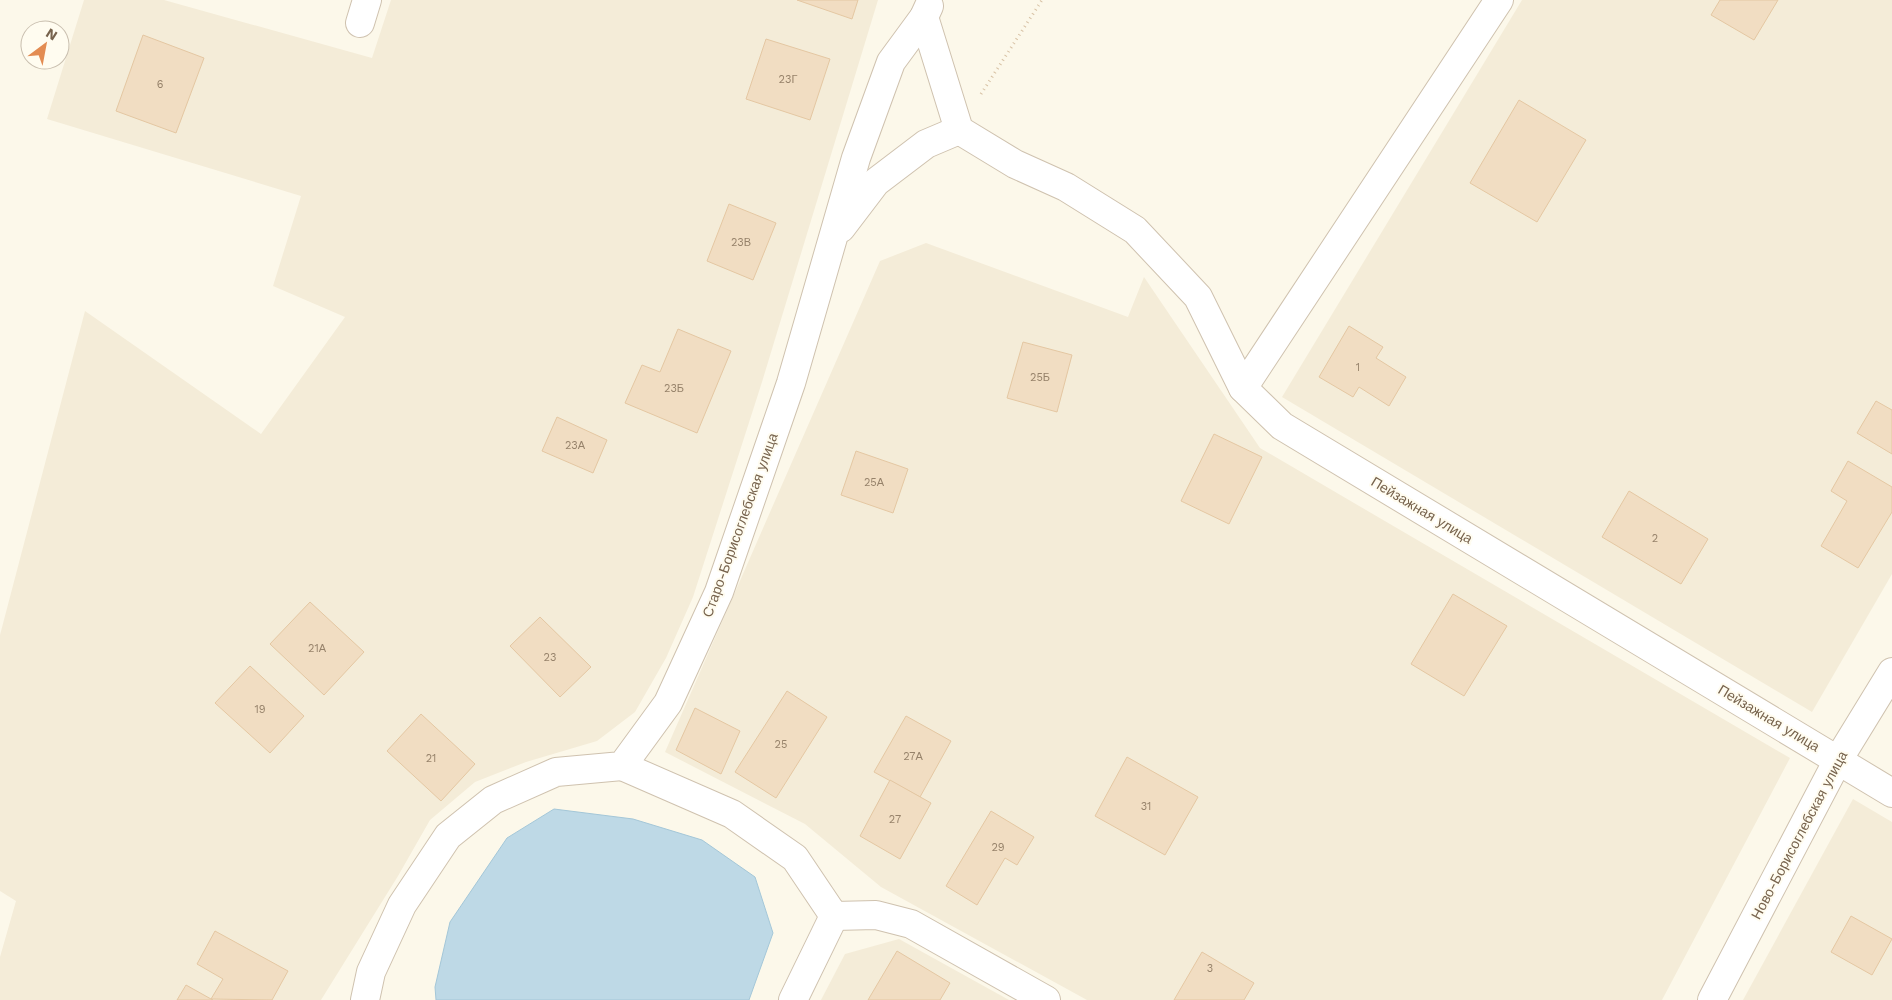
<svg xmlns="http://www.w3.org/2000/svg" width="1892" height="1000" font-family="'Work Sans',sans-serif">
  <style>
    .residential { fill: #f4ecd8 }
    .water { fill: #bed9e6; stroke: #a4c7d8 }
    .building { fill: #f1ddc2; stroke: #e4c7a2 }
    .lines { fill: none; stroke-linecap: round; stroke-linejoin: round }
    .minor-casing { stroke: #cfc2af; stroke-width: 30 }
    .path { stroke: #d7c1a4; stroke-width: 3; stroke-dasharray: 1 4; stroke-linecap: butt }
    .minor { stroke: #fff; stroke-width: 28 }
    .labels { text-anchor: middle; stroke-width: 4; stroke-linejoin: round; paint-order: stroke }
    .number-label { font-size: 11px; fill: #96826a }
    .street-label { font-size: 14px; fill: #77634d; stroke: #fffcf0 }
  </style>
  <rect width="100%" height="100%" fill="#fcf8ea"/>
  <g class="residential">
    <path d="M84 0H164L372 58 391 0H878L762 382 693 597 666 658 635 712 597 741 526 762 475 782 430 820 398 876 321 1000H0V957L16 901 0 891V635L85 311 261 434 345 317 273 286 301 196 47 119Z"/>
    <path d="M1522 0H1892V574L1812 712 1282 397Z"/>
    <path d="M926 243 1128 317 1144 277 1260 448 1790 758 1662 1000H1087L881 887 805 824 665 752 880 261Z"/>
    <path d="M1853 799 1892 822V1000H1743Z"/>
    <path d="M899 939 1009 1000H821L845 954Z"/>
  </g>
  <path class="water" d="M554 809 633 819 702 840 755 877 773 933 749 1000H436L435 987 450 922 507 838Z"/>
  <g class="building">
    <path d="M797 0H858L852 19Z"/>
    <path d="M1720 0H1778L1754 40 1711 15Z"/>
    <path d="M143 35 204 58 176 133 116 111Z"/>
    <path d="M766 39 830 59 810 120 746 99Z"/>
    <path d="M1519 100 1586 140 1537 222 1470 183Z"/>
    <path d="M729 204 776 223 753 280 707 261Z"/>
    <path d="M1349 326 1383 347 1376 358 1406 377 1389 406 1359 387 1353 397 1319 377Z"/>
    <path d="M678 329 731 351 697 433 625 403 642 365 660 372Z"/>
    <path d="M1023 342 1072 355 1057 412 1007 398Z"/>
    <path d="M1876 401 1892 410V454L1857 433Z"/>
    <path d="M557 417 607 440 593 473 542 451Z"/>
    <path d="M1214 434 1262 457 1229 524 1181 501Z"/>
    <path d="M856 451 908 469 893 513 841 495Z"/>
    <path d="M1848 461 1892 487V512L1858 568 1821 546 1847 501 1831 491Z"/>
    <path d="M1629 491 1708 539 1681 584 1602 537Z"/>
    <path d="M1453 594 1507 626 1464 696 1411 664Z"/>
    <path d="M310 602 364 652 324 695 270 644Z"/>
    <path d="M540 617 591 667 560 697 510 646Z"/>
    <path d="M250 666 304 716 270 753 215 703Z"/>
    <path d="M787 691 827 717 776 798 735 772Z"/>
    <path d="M695 708 740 731 721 774 676 750Z"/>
    <path d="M421 714 475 764 441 801 387 751Z"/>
    <path d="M906 716 951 741 920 797 874 772Z"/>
    <path d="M1127 757 1198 797 1165 855 1095 816Z"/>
    <path d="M890 780 931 803 900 859 860 836Z"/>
    <path d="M991 811 1034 837 1017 865 1005 858 977 905 946 886Z"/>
    <path d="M1851 916 1892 939 1872 975 1831 952Z"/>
    <path d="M215 931 288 971 272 1000 211 999 223 979 197 964Z"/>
    <path d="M897 951 950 983 940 1000H868Z"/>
    <path d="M1202 952 1254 983 1244 1000H1174Z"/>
    <path d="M186 985 211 999 213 1000H177Z"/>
  </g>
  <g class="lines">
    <defs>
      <g id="minor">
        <path d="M924 17 959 130 1015 164 1066 187 1135 230 1198 297 1243 388 1282 426 1892 793"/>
        <path d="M360 23 367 0"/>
        <path d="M841 228 876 182 926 144 959 130"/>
        <path d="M1243 388 1499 0"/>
        <path d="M622 766 732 814 795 858 834 916 876 915 911 924 1046 1000"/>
        <path d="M365 1000 371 972 402 905 448 836 493 800 556 772 622 766 668 703 719 592 791 383 856 158 891 62 924 17 929 6"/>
        <path d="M793 1000 834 916"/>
        <path d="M1712 1000 1838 760 1892 672"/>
      </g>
    </defs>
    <use href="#minor" class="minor-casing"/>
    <path class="path" d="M981 94 1042 0"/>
    <use href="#minor" class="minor"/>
  </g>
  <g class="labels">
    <g class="number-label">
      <text x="788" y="83">23Г</text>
      <text x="160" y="88">6</text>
      <text x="741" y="246">23В</text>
      <text x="1358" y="371">1</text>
      <text x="1040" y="381">25Б</text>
      <text x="674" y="392">23Б</text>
      <text x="575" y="449">23А</text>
      <text x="874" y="486">25А</text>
      <text x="1655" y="542">2</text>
      <text x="317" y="652">21А</text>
      <text x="550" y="661">23</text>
      <text x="260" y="713">19</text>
      <text x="781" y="748">25</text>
      <text x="913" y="760">27А</text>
      <text x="431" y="762">21</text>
      <text x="1146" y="810">31</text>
      <text x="895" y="823">27</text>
      <text x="998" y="851">29</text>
      <text x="1210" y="972">3</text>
    </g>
    <g class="street-label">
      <text transform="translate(1422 510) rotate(31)" y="5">Пейзажная улица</text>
      <text transform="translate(740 525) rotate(-70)" y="5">Старо-Борисоглебская улица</text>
      <text transform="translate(1769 718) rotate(31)" y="5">Пейзажная улица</text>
      <text transform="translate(1799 835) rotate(-62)" y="5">Ново-Борисоглебская улица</text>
    </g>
  </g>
  <g transform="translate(45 45) rotate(32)"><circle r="24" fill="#fffcf0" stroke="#c9bfaf"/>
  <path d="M0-4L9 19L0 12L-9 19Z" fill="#e38c52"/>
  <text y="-8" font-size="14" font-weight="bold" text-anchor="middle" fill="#77634d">N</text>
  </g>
</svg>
